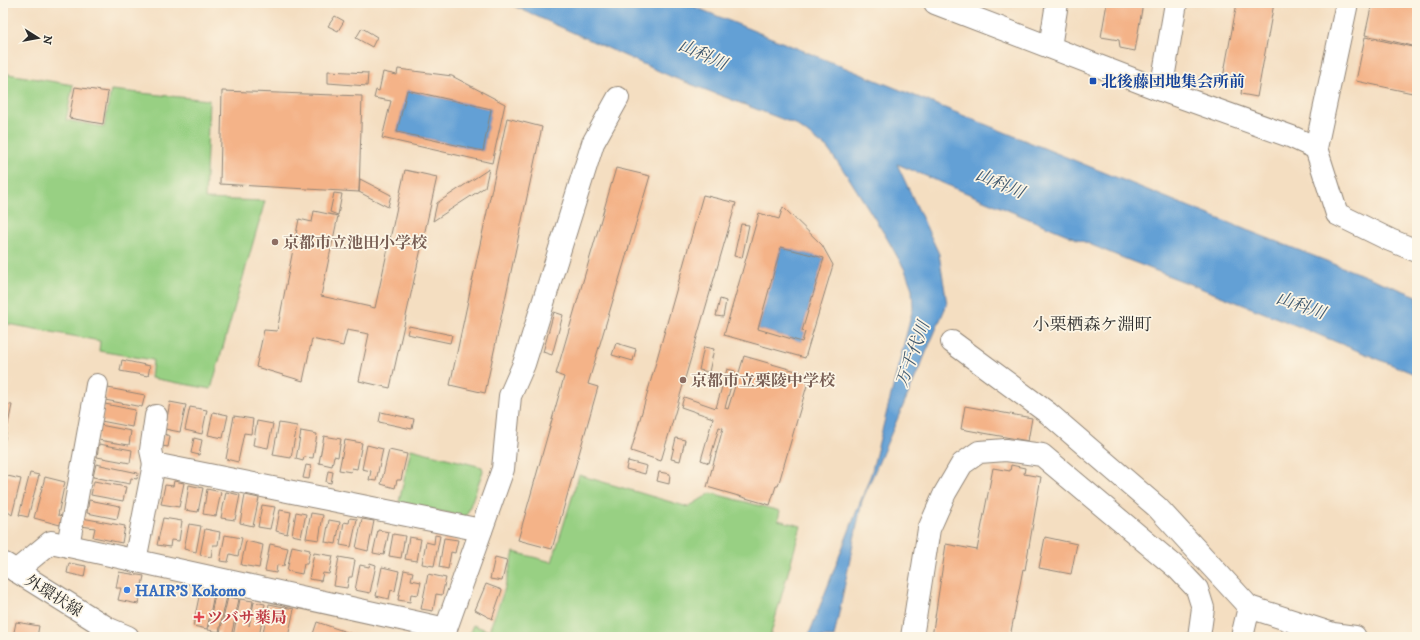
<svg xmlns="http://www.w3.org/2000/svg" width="1420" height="640" font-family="'IM FELL DW Pica','Noto Serif JP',serif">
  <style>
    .green { fill: #98d083; stroke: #627e57 }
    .water { fill: #64a0d5; stroke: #486680 }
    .building { fill: #f4b388; fill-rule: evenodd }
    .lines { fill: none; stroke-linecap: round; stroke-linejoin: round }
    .minor-casing { stroke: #908476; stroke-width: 24 }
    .minor { stroke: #fff; stroke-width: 22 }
    .transit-dot { fill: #1a4fb4; stroke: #fcf5e5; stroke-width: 1.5 }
    .education-dot { fill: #8d6e63; stroke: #fcf5e5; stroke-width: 1.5 }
    .shop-dot { fill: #3f7fe0; stroke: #fcf5e5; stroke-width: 1.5 }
    .health-dot { fill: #e0444e; stroke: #fcf5e5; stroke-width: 1.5 }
    .labels { text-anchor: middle; stroke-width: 3.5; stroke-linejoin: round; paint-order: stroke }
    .transit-label { font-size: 16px; font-weight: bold; fill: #164399; stroke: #fcf5e5; text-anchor: start }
    .education-label { font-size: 16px; font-weight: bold; fill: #785e54; stroke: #fcf5e5; text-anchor: start }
    .shop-label { font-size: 16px; font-weight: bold; fill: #366cbe; stroke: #fcf5e5; text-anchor: start }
    .street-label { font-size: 16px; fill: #2b2b2b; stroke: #fcf5e5 }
    .health-label { font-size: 16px; font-weight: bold; fill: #be3a42; stroke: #fcf5e5; text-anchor: start }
    .water-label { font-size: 17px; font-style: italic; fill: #425a6f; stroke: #fcf5e5 }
    .neighbourhood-label { font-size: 17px; fill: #2b2b2b; stroke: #fcf5e5 }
  </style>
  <rect width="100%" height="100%" fill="#fcf5e5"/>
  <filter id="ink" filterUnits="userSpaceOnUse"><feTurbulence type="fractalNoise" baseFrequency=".025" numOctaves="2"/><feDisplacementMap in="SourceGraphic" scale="8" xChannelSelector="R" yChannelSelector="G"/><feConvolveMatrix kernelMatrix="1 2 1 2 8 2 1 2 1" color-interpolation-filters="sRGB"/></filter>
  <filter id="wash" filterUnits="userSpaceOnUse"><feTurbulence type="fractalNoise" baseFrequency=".012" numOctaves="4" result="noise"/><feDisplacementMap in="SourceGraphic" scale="16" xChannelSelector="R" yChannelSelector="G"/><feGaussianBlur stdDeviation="0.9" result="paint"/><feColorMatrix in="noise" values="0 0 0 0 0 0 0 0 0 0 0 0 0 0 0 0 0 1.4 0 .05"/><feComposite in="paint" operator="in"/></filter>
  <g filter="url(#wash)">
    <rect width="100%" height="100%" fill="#f4dec1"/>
    <g class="green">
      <path d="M3 73 73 85 66 120 104 127 111 90 209 100 205 199 265 201 211 389 151 378 153 360 99 351 100 341 3 323Z"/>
      <path d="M411 449 482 467 483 471 466 517 399 502Z"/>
      <path d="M579 475 688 507 711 493 780 511 778 520 801 526 770 637H468L473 625 489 631 504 591 514 552 552 562Z"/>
    </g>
    <g class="water">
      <path d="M507 3H685L1249 231 1417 296V375L1290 323 1118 256 897 164 939 254 947 304 862 501 834 637H808L871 474 913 308 912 289 905 270 885 235 849 178 827 148 795 124 672 77Z"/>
      <path d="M407 90 491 109 483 151 397 132Z"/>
      <path d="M781 247 824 258 802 331 805 332 802 342 758 329Z"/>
    </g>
    <g id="blocks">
      <g class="building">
        <path d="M1107 3H1143L1135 51 1120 48 1119 40 1101 37Z"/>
        <path d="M1237 3H1274L1257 97 1241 94 1242 87 1222 83Z"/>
        <path d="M1372 3H1417V47L1365 35Z"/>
        <path d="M335 16 344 21 338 31 328 26Z"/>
        <path d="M362 28 377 37 372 47 356 38Z"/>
        <path d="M1365 37 1417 48V94L1356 81Z"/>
        <path d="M398 69 452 76 505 104 492 163 382 138 391 101 374 98 376 90 379 91 383 72 397 75ZM407 90 491 109 483 151 397 132Z"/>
        <path d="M328 71 368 73 367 86 328 83Z"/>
        <path d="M75 87 108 92 103 124 69 118Z"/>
        <path d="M222 91 362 96 359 192 220 184Z"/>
        <path d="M507 118 542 127 485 393 450 385Z"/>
        <path d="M616 168 650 176 588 384 598 387 552 549 518 540 564 377 556 374Z"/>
        <path d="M489 169 485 187 433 221 437 203Z"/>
        <path d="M405 170 437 177 390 388 359 381 369 334 347 330 343 346 312 339 303 381 256 367 264 330 277 331 299 219 312 222 314 211 338 216 321 296 375 308Z"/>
        <path d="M360 179 391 195 388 207 359 192Z"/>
        <path d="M334 193 342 194 338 215 330 212Z"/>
        <path d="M703 195 736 203 661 461 631 451Z"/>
        <path d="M783 207 822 245 833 265 805 358 724 335 759 213 779 219ZM781 247 824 258 802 331 805 332 802 342 758 329Z"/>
        <path d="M741 224 749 225 742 258 734 256Z"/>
        <path d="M720 299 726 301 723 317 716 316Z"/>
        <path d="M554 312 563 315 552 355 543 352Z"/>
        <path d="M409 326 452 335 450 343 407 334Z"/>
        <path d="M616 343 636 349 633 361 612 355Z"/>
        <path d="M704 347 714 349 709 372 699 370Z"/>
        <path d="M744 356 810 375 778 486H776L770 505 707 487 723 428 719 427 709 463 701 460 713 418 681 407 684 397 716 408 727 369 735 371 725 408 728 409Z"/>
        <path d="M122 360 150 366 148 376 120 371Z"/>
        <path d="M108 388 145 395 142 407 105 400Z"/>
        <path d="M170 402 186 405 180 432 165 429Z"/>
        <path d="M3 404 12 405 4 443H3Z"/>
        <path d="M105 404 135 410 132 427 101 421Z"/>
        <path d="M965 406 1032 418 1028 441 961 429Z"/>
        <path d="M190 407 207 410 202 434 185 430Z"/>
        <path d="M213 412 228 415 223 438 208 435Z"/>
        <path d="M381 412 414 419 412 429 379 422Z"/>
        <path d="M234 416 253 419 251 434 244 433 238 462 226 459Z"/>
        <path d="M257 421 273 424 268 448 253 445Z"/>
        <path d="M279 423 297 426 291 458 273 455Z"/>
        <path d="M100 425 131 431 129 445 98 440Z"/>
        <path d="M301 431 317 434 313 458 304 457 303 461 296 459Z"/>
        <path d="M164 434 170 436 168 447 162 446Z"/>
        <path d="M324 436 341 439 338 457 334 456 332 466 319 463Z"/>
        <path d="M194 438 202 440 199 455 191 453Z"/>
        <path d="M676 438 685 440 680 461 671 459Z"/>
        <path d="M345 440 362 443 357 469 352 468 351 472 339 470Z"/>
        <path d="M99 444 132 450 130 463 97 457Z"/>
        <path d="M367 445 383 449 376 481 369 480 371 471 362 469Z"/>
        <path d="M389 450 407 454 401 480H397L395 488 381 484Z"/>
        <path d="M628 461 647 466 645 474 626 469Z"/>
        <path d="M96 464 138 473 137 479 131 478 130 484 93 477Z"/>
        <path d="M306 465 311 466 309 479 303 478Z"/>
        <path d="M1011 465 1025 468 1024 474 1041 477 1025 570 1023 569 1010 637H932L946 544 977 550 993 468 1010 471Z"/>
        <path d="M328 471 333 472 331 483 326 482Z"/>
        <path d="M659 472 670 474 669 484 657 481Z"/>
        <path d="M30 473 39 475 28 517 19 515Z"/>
        <path d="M3 475 21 479 12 515 3 508Z"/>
        <path d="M45 477 65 482 58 515 62 516 60 525 34 518Z"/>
        <path d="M94 481 126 487 123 501 91 495Z"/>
        <path d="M174 481 184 483 179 507 161 504 165 485 173 486Z"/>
        <path d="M189 485 203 488 198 512 185 510Z"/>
        <path d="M207 489 221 492 216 516 203 514Z"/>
        <path d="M226 492 240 495 235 520 221 518Z"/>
        <path d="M245 495 259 498 253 526 240 523Z"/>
        <path d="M89 500 120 506 117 519 87 513Z"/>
        <path d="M262 505 275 507 270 529 258 527Z"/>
        <path d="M280 510 291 512 287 534 276 531Z"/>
        <path d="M296 512 306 514 301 537 292 535Z"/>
        <path d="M311 513 323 515 319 540 306 538Z"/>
        <path d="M82 518 125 526 122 543 93 537 95 528 81 526Z"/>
        <path d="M163 518 182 521 179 541 171 540 170 547 157 545Z"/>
        <path d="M350 518 357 519 351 547 340 545 344 522 349 523Z"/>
        <path d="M362 519 374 521 368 551 356 548Z"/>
        <path d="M329 520 340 522 336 544 325 542Z"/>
        <path d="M189 524 201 526 196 552 184 549Z"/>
        <path d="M205 529 220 532 218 545H213L211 557 200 555Z"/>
        <path d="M378 530 389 532 384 555 373 553Z"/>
        <path d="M393 534 405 536 401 558 389 556Z"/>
        <path d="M225 535 242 538 238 556 230 554 228 562 220 561Z"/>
        <path d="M435 535 440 536 434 566 422 564 426 542 434 544Z"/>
        <path d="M409 537 421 539 417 561 405 559Z"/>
        <path d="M1045 537 1077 544 1071 574 1039 568Z"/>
        <path d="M444 538 458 540 455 553 451 552 448 569 439 567Z"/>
        <path d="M246 541 263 545 259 568 241 565Z"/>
        <path d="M270 544 288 548 284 566 277 565 276 573 265 571Z"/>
        <path d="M292 546 310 550 307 564H304L302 574 287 571Z"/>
        <path d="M314 553 333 556 329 574 323 573 321 581 309 579Z"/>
        <path d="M339 557 355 560 352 577H349L347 588 334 586Z"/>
        <path d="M495 557 507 560 502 581 490 579Z"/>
        <path d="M69 563 86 566 84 577 67 573Z"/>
        <path d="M370 563 376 565 370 593 355 590 360 565 369 567Z"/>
        <path d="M382 567 399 571 395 591 391 590 389 599 376 596Z"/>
        <path d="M404 570 413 572 411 580 421 582 418 595 411 594 410 602 398 600Z"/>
        <path d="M119 572 144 576 138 604 118 600 121 588H116Z"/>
        <path d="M428 574 446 578 442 595 436 594 433 611 421 609Z"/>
        <path d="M486 584 502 590 492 619 475 610Z"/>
        <path d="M200 592 214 594 207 629 193 626Z"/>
        <path d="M215 594 227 596 219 632 208 630Z"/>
        <path d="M228 597 239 599 231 637H219Z"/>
        <path d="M240 599 253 601 249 626 254 602 265 604 259 637H233Z"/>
        <path d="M269 604 294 609 288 637H262Z"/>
        <path d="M16 622 39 626 37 637H13Z"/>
        <path d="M317 622 361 637H312Z"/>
      </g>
    </g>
  </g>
  <g filter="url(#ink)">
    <use href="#blocks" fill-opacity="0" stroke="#908476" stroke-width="1"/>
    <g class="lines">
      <defs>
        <g id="minor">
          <path d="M935 3 1161 90 1292 137 1316 148"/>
          <path d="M1347 3 1316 148 1337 214 1390 240 1417 251"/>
          <path d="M1050 47 1057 3"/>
          <path d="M1161 90 1176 3"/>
          <path d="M952 342 1048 413 1157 507 1249 607"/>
          <path d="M154 464 151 450 156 416"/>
          <path d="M68 546 97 385"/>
          <path d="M135 561 154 464 481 530"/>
          <path d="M5 564 109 629 128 637"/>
          <path d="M16 571 51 542 446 629"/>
          <path d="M443 637 503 469 510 396 524 364 593 143 618 98"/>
          <path d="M912 637 929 529 945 493 962 464 979 452 1006 450 1042 455 1178 569 1197 589 1203 608 1199 637"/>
          <path d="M1242 637 1249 607 1333 634 1355 637"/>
        </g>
      </defs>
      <use href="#minor" class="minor-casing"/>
      <use href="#minor" class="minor"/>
    </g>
  </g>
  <rect class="transit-dot" x="1089" y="77" width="8" height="8" rx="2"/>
  <g class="education-dot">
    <circle cx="275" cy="242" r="4"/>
    <circle cx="683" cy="380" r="4"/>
  </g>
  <circle class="shop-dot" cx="127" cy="590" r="4"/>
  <path class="health-dot" d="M197 611h4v4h4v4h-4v4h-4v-4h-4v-4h4z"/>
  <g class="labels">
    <g class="transit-label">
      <text x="1101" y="87">北後藤団地集会所前</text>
    </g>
    <g class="education-label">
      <text x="283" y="248">京都市立池田小学校</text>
      <text x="691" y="386">京都市立栗陵中学校</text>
    </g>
    <g class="shop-label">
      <text x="135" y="596">HAIR'S Kokomo</text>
    </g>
    <g class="street-label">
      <text transform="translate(54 595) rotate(32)" y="6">外環状線</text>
    </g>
    <g class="health-label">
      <text x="207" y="623">ツバサ薬局</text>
    </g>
    <g class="water-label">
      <text transform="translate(703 54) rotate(24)" y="6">山科川</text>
      <text transform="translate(1000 183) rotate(23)" y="6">山科川</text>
      <text transform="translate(1301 305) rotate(19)" y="6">山科川</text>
      <text transform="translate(912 354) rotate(-70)" y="6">万千代川</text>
    </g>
    <g class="neighbourhood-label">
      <text x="1092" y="330">小栗栖森ケ淵町</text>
    </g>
  </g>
  <rect width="1420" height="640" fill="none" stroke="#fcf5e5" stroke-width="16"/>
  <g transform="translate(38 38) rotate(101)" stroke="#fcf5e5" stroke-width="3" paint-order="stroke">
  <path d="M0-3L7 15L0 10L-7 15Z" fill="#2b2b2b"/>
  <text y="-6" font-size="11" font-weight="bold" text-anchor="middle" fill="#2b2b2b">N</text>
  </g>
</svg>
